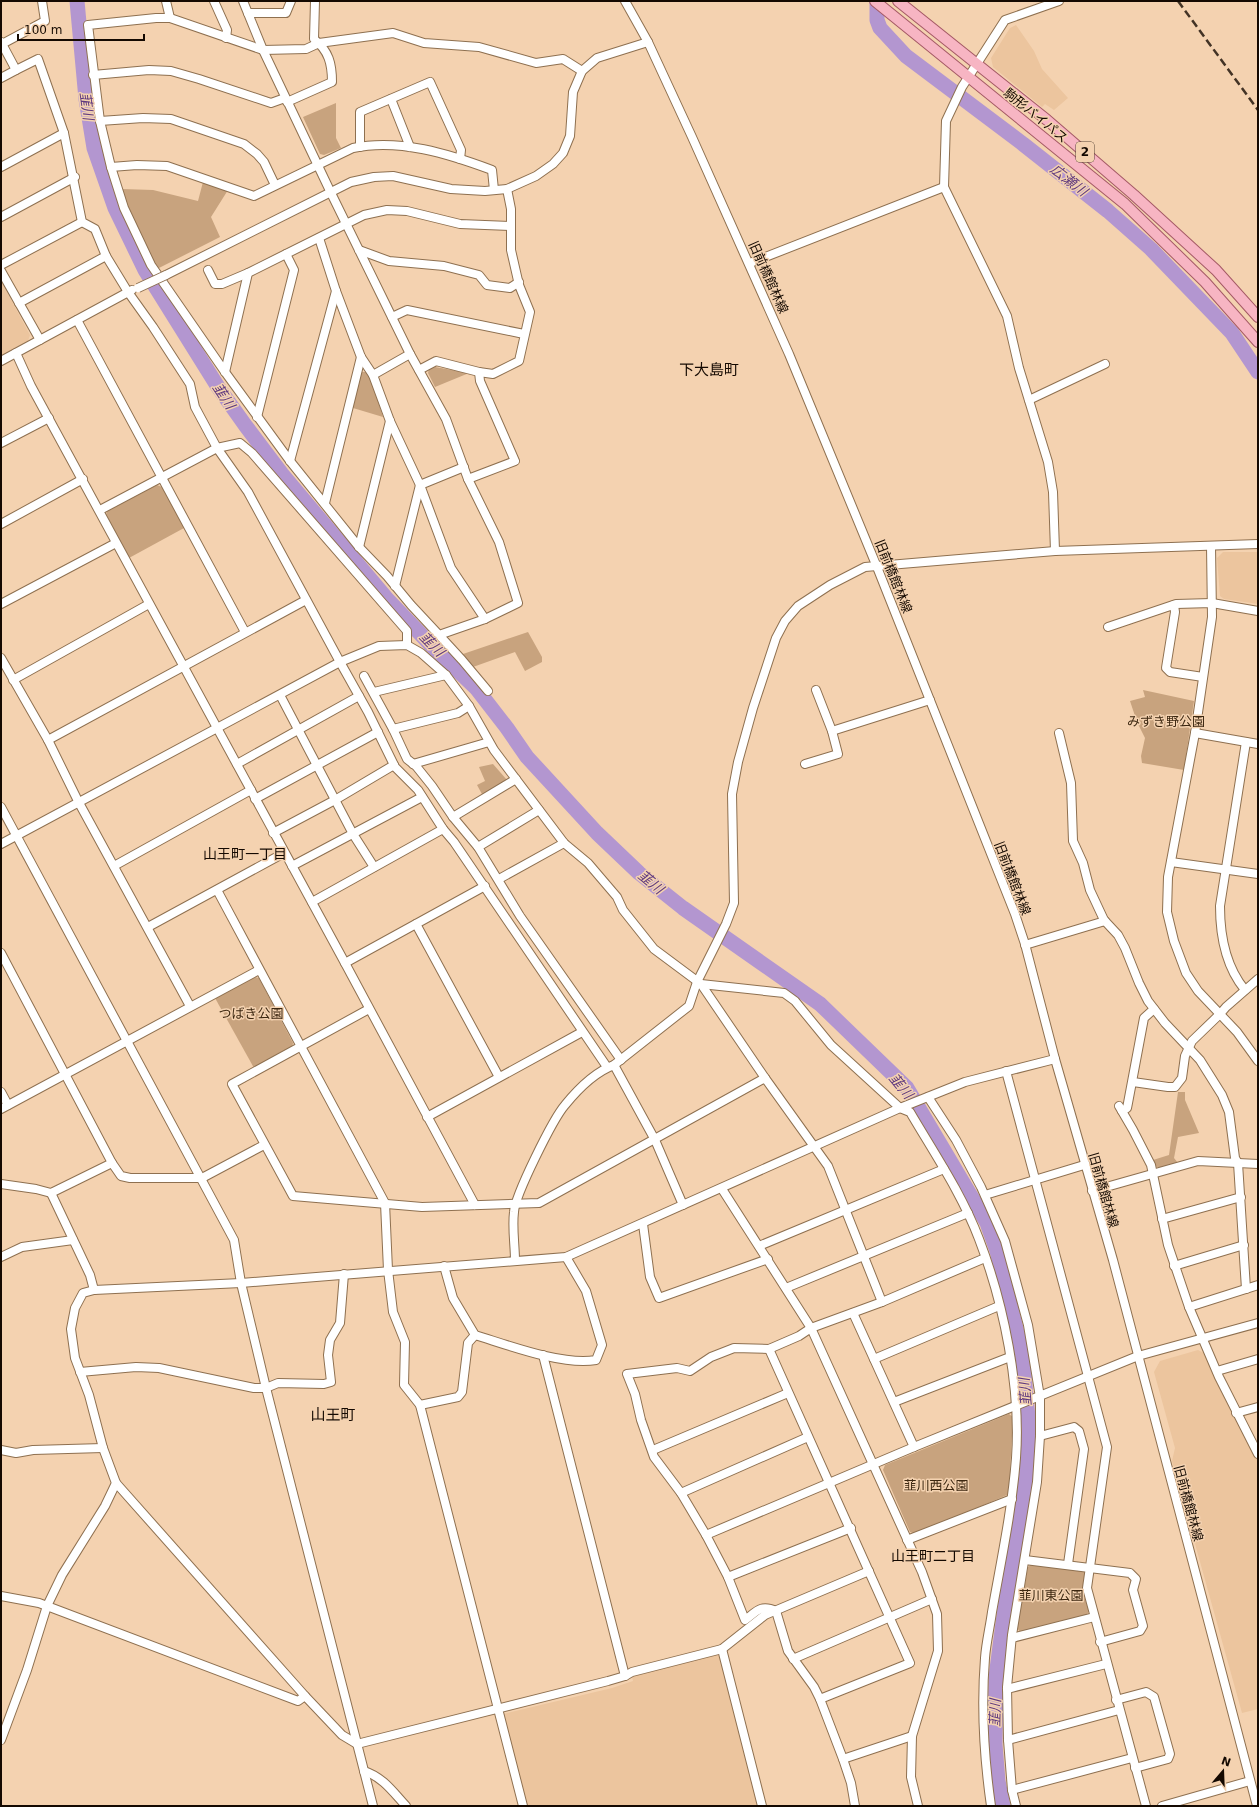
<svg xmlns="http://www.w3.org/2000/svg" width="1259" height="1807" font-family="'DejaVu Sans','Noto Sans JP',sans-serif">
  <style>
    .built { fill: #ecc59e }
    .green { fill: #c8a37e }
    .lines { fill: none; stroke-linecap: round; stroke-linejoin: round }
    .river { stroke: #b396d0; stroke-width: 15 }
    .minor-casing { stroke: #8e7050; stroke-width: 10 }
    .major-casing { stroke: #a45965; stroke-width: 12 }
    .minor { stroke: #fff; stroke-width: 8 }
    .major { stroke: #f7b5c3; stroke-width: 10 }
    .rail { stroke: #433325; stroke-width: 2.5; stroke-dasharray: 8 4; stroke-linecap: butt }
    .minor-bridge-casing { stroke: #8e7050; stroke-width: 10; stroke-linecap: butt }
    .minor-bridge { stroke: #fff; stroke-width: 8 }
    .labels { text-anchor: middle; stroke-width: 3; stroke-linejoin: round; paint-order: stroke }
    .shield { fill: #f4d2b0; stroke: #574536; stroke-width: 1 }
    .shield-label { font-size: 12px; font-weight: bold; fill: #140901 }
    .street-label { font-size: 13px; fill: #140901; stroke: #f4d2b0 }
    .park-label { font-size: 13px; fill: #3c2710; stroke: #f4d2b0 }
    .water-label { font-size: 14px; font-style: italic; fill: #5f397f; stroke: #f4d2b0 }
    .neighbourhood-label { font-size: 14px; fill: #140901; stroke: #f4d2b0 }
    .quarter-label { font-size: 15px; fill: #140901; stroke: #f4d2b0 }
  </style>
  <rect width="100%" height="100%" fill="#f4d2b0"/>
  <g class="built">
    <path d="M1016 25 1034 51 1042 69 1068 98 1054 110 1045 104 1042 107 993 67 991 58 1010 28Z"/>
    <path d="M1 281 30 335 28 341 1 356Z"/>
    <path d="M1223 552H1258V604L1224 599 1220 596 1217 558Z"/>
    <path d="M1198 1350 1204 1353 1258 1462V1709L1242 1713 1172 1461 1175 1448 1154 1372 1160 1361Z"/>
    <path d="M717 1654 720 1656 759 1806H527L503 1714 612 1688 633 1681 632 1676Z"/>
  </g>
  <g class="green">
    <path d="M336 103V138L341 148 324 155 320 154 303 117Z"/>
    <path d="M203 182 228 190 211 217 220 237 157 269 129 212 122 189 153 190 198 201Z"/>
    <path d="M435 367 469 373 435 387 428 373 429 369Z"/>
    <path d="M360 372H367L374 388 383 417 353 408Z"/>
    <path d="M157 485 162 487 184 528 129 558 106 515 107 511Z"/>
    <path d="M528 632 542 657V662L525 671 515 652 473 667 463 654Z"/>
    <path d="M1143 690 1194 701 1184 770 1142 763 1141 756 1145 738 1137 722 1130 701 1145 697Z"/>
    <path d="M493 764 507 780 483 796 477 785 485 781 479 767Z"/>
    <path d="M255 977 259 978 293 1043 292 1048 254 1068 215 998Z"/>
    <path d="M1178 1092H1185V1100L1199 1133 1178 1137 1174 1158 1178 1163 1161 1168 1154 1166 1153 1160 1169 1155Z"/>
    <path d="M1009 1414 1013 1417 1009 1492 1007 1495 916 1534 910 1532 883 1470 885 1465Z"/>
    <path d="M1032 1564 1084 1571 1085 1574 1082 1590 1089 1611 1086 1616 1020 1632 1017 1628 1028 1567Z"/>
  </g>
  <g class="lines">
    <g class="river">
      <path d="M77 1 86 99 94 148 115 208 145 270 218 387 245 425 282 474 388 600 430 644 476 688 507 728 527 757 597 833 639 873 683 908 820 1004 907 1088 987 1223 997 1251 1022 1353 1029 1428 1025 1488 1007 1592 996 1677 995 1744 998 1781 1003 1806"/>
      <path d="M877 1V20L880 28 906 56 1023 144 1108 211 1151 249 1232 333 1258 372"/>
    </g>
    <defs>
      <g id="minor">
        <path d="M166 1 170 18H156L88 25 100 121 111 167 124 208 151 265 225 372 290 461 359 547 387 576 411 605 439 635 485 619 518 603 499 542 468 479 446 419 410 354 331 193 263 50 243 1"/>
        <path d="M214 1 227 30 226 38"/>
        <path d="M625 1 648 42 692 137 789 354 877 567 1015 914 1025 944 1055 1059 1113 1260 1257 1806"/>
        <path d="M248 13H286L291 1"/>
        <path d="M170 18 263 50 306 49 319 43 393 33 424 43 479 47 536 63 563 59 582 71"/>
        <path d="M1 42 16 70 1 78"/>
        <path d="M2 44 45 21 42 1"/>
        <path d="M16 70 38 59 64 133"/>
        <path d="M93 75 149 70 171 71 199 79 271 103 285 98"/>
        <path d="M391 99 410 147"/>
        <path d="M287 102 332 82C332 64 329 51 314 39L315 1"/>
        <path d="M100 121 143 118 171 119 244 144 257 154 264 162 275 185"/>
        <path d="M360 147V112L430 82 461 150 460 159"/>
        <path d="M1 167 64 133 82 222 95 229 106 256 128 292 153 327 190 384 195 407 217 448 248 492 340 662 368 712 395 767 418 790 443 829 454 842 607 1067"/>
        <path d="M111 167 137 165 167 166 254 196 353 148C399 138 449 154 492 170L494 190"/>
        <path d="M1 217 75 177"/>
        <path d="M319 238 336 291 361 357 373 375 390 421 420 485 451 568 485 619"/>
        <path d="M359 250 389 261 444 266 479 275 487 285 510 288 519 282"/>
        <path d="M750 263 944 187"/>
        <path d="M1 265 82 222"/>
        <path d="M208 270 215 284H222L248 273"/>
        <path d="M1 271 40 340"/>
        <path d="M166 275 351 182 374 177 393 176 451 189 485 191 507 189 536 176 553 164 563 153 570 136 573 92 582 71 597 58 648 42"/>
        <path d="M19 303 106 256"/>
        <path d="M392 317 407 310 524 334"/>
        <path d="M77 320 245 632"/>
        <path d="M16 353 31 386 345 963 475 1205"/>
        <path d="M1 361 132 290"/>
        <path d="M419 370 436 361 479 372"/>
        <path d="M225 372 248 273 364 215 387 210 407 211 460 224 510 226"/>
        <path d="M373 375 410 354"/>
        <path d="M1029 400 1105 364"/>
        <path d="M257 417 294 270 286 254"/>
        <path d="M1 443 49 418"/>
        <path d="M290 461 336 291"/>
        <path d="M468 479 515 461 480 381 479 372 493 374 519 361 530 312 519 285 511 250V209L507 189"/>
        <path d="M325 503 361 357"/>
        <path d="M100 510 217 448 240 443 252 453 407 631V645"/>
        <path d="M1 524 83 479"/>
        <path d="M1211 546 1212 617 1195 733 1168 877 1167 912 1174 941 1186 973 1198 991 1237 1032 1258 1061"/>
        <path d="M359 547 390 421"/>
        <path d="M1055 551 1053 492 1048 462 1019 368 1007 316 944 187 946 121 962 87 1005 20 1059 1"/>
        <path d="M395 586 420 485 464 467"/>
        <path d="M1 604 116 543"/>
        <path d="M1174 605 1175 612 1166 668 1170 672 1203 677"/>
        <path d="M1108 627 1176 604 1212 603 1258 611"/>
        <path d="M439 635 462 660 488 691"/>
        <path d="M1 658 48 740 78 801 190 1006"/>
        <path d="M364 676 393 729 407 759 416 766 432 786 453 817 478 847 520 916 621 1060"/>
        <path d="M13 680 149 604"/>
        <path d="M374 692 446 675"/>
        <path d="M280 695 353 834 374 867"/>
        <path d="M393 729 458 713 469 706"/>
        <path d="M832 731 930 700"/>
        <path d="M1059 733 1071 783 1073 841 1083 863 1090 890 1104 920 1118 935 1125 948 1139 983 1148 1001 1165 1023 1200 1060 1222 1095 1229 1112 1235 1158 1238 1163 1246 1289"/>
        <path d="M1195 733 1258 744"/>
        <path d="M48 740 306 600"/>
        <path d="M237 764 359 696"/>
        <path d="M413 764 489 742"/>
        <path d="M805 764 838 754 832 731 816 690"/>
        <path d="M255 799 378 732"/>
        <path d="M1 807 234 1240 241 1283 266 1388 373 1806"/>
        <path d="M453 817 516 779"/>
        <path d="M273 833 335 800 394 765"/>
        <path d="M1 844 340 662 379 646 407 645 421 653 446 675 469 706 494 750 564 843 588 863 617 897 623 910 654 949 701 984 784 993 795 1001 831 1045 900 1108 910 1112C934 1153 962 1194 979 1239 1004 1304 1021 1388 1016 1458 1012 1510 1001 1561 992 1612 990 1627 986 1643 985 1658 981 1708 984 1757 991 1806"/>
        <path d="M478 847 539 810"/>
        <path d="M1171 862 1258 874"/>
        <path d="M114 866 251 790"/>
        <path d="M292 866 422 797"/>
        <path d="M499 879 564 843"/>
        <path d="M217 890 385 1203 388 1270 393 1312 405 1342 404 1385 420 1405 523 1806"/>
        <path d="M312 902 443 829"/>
        <path d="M416 924 499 1077"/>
        <path d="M148 927 284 853"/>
        <path d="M1025 945 1105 921"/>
        <path d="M1 953 112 1163 121 1176 130 1178H202L264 1145"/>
        <path d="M345 963 485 886"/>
        <path d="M701 984 765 1078 828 1166 882 1302"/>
        <path d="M1245 990C1226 967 1220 935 1220 906L1246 742"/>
        <path d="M369 1009 232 1084 293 1196 422 1207 539 1203 765 1078"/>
        <path d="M614 1065 655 1140 683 1205"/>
        <path d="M1006 1071 1107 1447 1087 1588 1146 1806"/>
        <path d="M1133 1082 1168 1087H1175L1182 1078 1185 1056 1192 1041 1220 1014 1226 1007 1258 979"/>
        <path d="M1 1092 8 1105"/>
        <path d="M928 1097 956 1140 981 1187 1005 1241 1028 1325 1040 1397V1436L1037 1482 1012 1635 1007 1687 1008 1740 1012 1790 1016 1806"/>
        <path d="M1119 1106 1133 1130 1151 1165 1168 1245 1189 1307 1219 1377 1258 1454"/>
        <path d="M1 1109 259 970"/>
        <path d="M1122 1111 1127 1108 1128 1103 1144 1018 1154 1009"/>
        <path d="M427 1117 582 1032"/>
        <path d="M1 1184 36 1189 51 1193 112 1163"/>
        <path d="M722 1189 811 1328 922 1572 937 1614 938 1651 912 1736 911 1777 918 1806"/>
        <path d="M1092 1191 1198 1161 1258 1164"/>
        <path d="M51 1193 90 1275 94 1290"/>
        <path d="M985 1195 1084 1165"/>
        <path d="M1162 1219 1241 1197"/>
        <path d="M643 1224 650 1277 659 1298 768 1259"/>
        <path d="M759 1246 944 1169"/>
        <path d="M1 1257 22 1247 73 1240"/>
        <path d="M515 1261C515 1245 512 1228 514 1212 515 1195 553 1119 565 1105 578 1089 595 1072 614 1065L689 1006 697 982 726 924 734 903 732 794 738 762 753 708 776 638 785 621 798 606 830 585 865 567 1055 551 1258 544"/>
        <path d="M444 1266 453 1298 475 1335C508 1345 563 1366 596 1360L602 1345 586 1291 566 1257"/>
        <path d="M1174 1266 1244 1245"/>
        <path d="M786 1288 968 1213"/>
        <path d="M1189 1307 1258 1285"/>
        <path d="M853 1313 914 1447"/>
        <path d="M769 1349 910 1663 820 1699"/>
        <path d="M543 1355 625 1676"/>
        <path d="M874 1359 999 1306"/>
        <path d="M1217 1371 1258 1359"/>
        <path d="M80 1372 136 1367 159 1368 254 1388H266L278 1383 324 1384 331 1382 328 1355 330 1340 340 1323 344 1274"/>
        <path d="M894 1402 1010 1357"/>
        <path d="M420 1405 458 1397 462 1392 468 1343 475 1335"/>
        <path d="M1236 1413 1258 1407"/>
        <path d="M1040 1436 1074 1427 1079 1431 1084 1449 1068 1564"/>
        <path d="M1 1450 16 1453 33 1450 103 1448"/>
        <path d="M653 1450 788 1393"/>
        <path d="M116 1483 305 1696 342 1735 357 1744 608 1681 625 1676 632 1672 722 1649 765 1615 869 1571"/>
        <path d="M681 1493 808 1437"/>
        <path d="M706 1535 914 1447 1138 1356 1258 1323"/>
        <path d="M907 1540 1012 1499"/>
        <path d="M1025 1560 1130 1573 1136 1579 1133 1590 1143 1626 1140 1631 1100 1642"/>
        <path d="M728 1577 851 1528"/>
        <path d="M1 1596 39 1603 298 1701 305 1696"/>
        <path d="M1012 1638 1094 1617"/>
        <path d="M722 1649 762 1806"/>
        <path d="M793 1659 932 1599"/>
        <path d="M1007 1689 1106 1664"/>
        <path d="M1116 1700 1146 1692 1154 1697 1170 1754 1168 1759 1135 1768"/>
        <path d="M1 1740 27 1670 47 1606 62 1575 105 1506 116 1483 103 1448 89 1395 75 1358 71 1329 75 1308 83 1293 94 1290 241 1283 566 1257 900 1108 965 1082 1055 1059"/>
        <path d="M1008 1740 1119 1710"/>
        <path d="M843 1759 912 1736"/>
        <path d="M364 1771C383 1777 393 1792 406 1806"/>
        <path d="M1012 1790 1132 1758"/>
        <path d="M855 1806 851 1783 843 1759 820 1699 814 1687 788 1651 776 1611C761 1604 757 1611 745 1620L728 1577 706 1535 681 1493 654 1457 641 1420 635 1394 627 1374 677 1368 690 1371 711 1357 734 1348 769 1349 799 1336 811 1328 882 1302 985 1258"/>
        <path d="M1162 1806 1250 1781"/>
      </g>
      <g id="major">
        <path d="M875 1 1125 204 1205 282 1258 342"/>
        <path d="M898 1 1047 120 1134 195 1216 270 1258 317"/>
      </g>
    </defs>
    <use href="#minor" class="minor-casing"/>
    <use href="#major" class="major-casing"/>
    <use href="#minor" class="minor"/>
    <use href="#major" class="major"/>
    <path class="rail" d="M1178 1 1258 110"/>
    <defs>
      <path id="minor-bridge" d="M138 288 166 275"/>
    </defs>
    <use href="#minor-bridge" class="minor-bridge-casing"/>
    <use href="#minor-bridge" class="minor-bridge"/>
  </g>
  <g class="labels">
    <rect class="shield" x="1076" y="142" width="18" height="20" rx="3"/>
    <g class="shield-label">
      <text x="1085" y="156">2</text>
    </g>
    <g class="street-label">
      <text transform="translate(1036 115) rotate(39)" y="5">駒形バイパス</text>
      <text transform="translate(769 277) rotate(66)" y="5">旧前橋館林線</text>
      <text transform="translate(894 576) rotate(68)" y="5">旧前橋館林線</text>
      <text transform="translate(1013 878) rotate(69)" y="5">旧前橋館林線</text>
      <text transform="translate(1104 1190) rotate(74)" y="5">旧前橋館林線</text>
      <text transform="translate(1189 1503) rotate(75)" y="5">旧前橋館林線</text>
    </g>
    <g class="park-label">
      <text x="1166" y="726">みずき野公園</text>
      <text x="251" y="1018">つばき公園</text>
      <text x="936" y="1490">韮川西公園</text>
      <text x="1051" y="1600">韮川東公園</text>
    </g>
    <g class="water-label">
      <text transform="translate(87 106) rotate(82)" y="5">韮川</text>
      <text transform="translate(1069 180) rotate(38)" y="5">広瀬川</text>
      <text transform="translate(224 396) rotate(56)" y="5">韮川</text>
      <text transform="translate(432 644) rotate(45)" y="5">韮川</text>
      <text transform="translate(651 882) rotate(39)" y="5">韮川</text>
      <text transform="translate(901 1086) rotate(50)" y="5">韮川</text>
      <text transform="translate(1025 1392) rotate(-95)" y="5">韮川</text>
      <text transform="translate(995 1713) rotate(-89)" y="5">韮川</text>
    </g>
    <g class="neighbourhood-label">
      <text x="245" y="859">山王町一丁目</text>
      <text x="933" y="1561">山王町二丁目</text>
    </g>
    <g class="quarter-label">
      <text x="709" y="375">下大島町</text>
      <text x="333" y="1420">山王町</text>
    </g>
  </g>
  <rect width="1259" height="1807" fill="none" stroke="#140901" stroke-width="4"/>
  <g transform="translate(1223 1771) rotate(19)" stroke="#f4d2b0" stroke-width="3" paint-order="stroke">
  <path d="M0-3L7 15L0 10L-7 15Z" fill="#140901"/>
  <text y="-6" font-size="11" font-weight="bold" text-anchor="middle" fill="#140901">N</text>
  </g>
  <path d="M18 34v6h126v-6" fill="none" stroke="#140901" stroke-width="2"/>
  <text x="24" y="34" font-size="12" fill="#140901" stroke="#f4d2b0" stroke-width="3" paint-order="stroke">100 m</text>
</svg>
